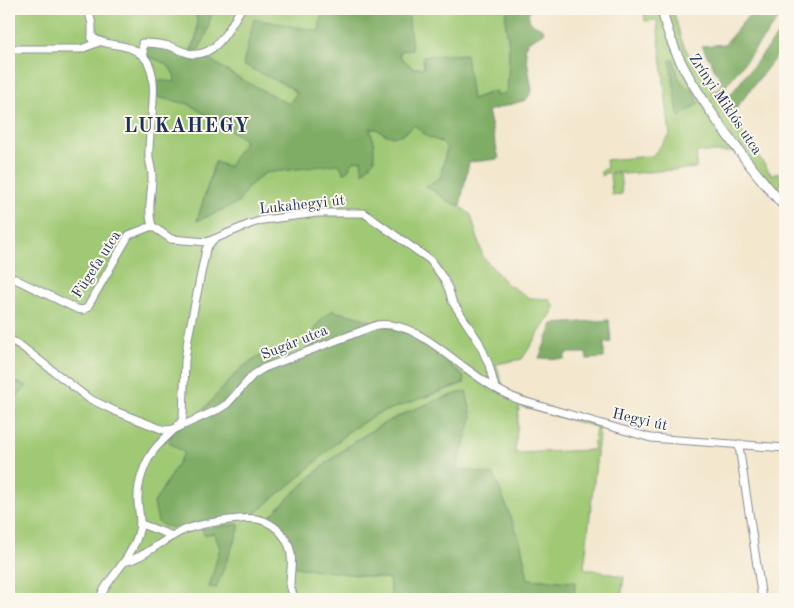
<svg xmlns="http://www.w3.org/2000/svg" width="794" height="608" font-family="'Old Standard TT',serif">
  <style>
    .green { fill: #a0c974; stroke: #5e7c69; fill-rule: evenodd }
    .forest { fill: #80ad66; stroke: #4e6e62 }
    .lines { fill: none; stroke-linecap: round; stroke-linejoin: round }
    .minor-casing { stroke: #878b96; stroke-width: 9 }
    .major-casing { stroke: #878b96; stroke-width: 11 }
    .minor { stroke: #fff; stroke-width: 7 }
    .major { stroke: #fff; stroke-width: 9 }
    .labels { text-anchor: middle; stroke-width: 4; stroke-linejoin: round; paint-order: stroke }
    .street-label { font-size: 15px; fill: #1b2f5e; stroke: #fbf7ec }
    .district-label { font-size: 20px; font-weight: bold; letter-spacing: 1px; fill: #1b2f5e; stroke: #fbf7ec }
  </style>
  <rect width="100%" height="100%" fill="#fbf7ec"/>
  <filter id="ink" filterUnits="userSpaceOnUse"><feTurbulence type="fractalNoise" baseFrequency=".02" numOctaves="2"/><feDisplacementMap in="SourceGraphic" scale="10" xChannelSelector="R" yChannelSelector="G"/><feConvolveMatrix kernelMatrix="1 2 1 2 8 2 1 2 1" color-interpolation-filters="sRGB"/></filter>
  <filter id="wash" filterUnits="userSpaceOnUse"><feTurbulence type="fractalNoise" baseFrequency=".0096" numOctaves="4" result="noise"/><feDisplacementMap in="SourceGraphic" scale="20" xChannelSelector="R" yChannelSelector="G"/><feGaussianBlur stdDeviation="1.12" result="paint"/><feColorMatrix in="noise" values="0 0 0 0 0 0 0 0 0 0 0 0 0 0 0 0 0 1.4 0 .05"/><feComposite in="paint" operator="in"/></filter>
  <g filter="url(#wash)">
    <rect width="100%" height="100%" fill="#f3e7ce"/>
    <g class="green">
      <path d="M9 9H189L195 11C199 27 198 39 189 53L147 57C161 59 174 66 176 82L157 97 189 104 246 140 229 167 215 162 197 221 237 203 248 187 265 173 361 160 363 173 374 144 370 129H377L386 135 406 133 414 125 428 137 441 142 447 148 440 178 427 186 448 201 460 206 471 215 483 257 507 284 530 298 549 299 555 308 522 359 496 364 505 392 600 427 584 568 624 577 621 599H574L575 582 528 579 520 540 456 468 472 418 466 391C431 401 394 416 364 435 329 457 296 490 268 519H274L289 537 295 567 389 579 392 599H9V403L27 386 9 380ZM332 311 355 316 413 335 425 343 463 376 464 383 377 414 349 431 297 479 249 518 236 517 154 503 184 453 172 432 202 411 241 368 265 353 283 348 292 360 308 353C312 331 314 325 332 311ZM519 406 596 427 593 450 515 453Z"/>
      <path d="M212 9H344L322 14 320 31 288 86 297 93 289 104 235 76 206 57 195 54C207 39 208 27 212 9Z"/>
      <path d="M400 9H508C502 22 509 35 509 48 509 63 508 78 507 93L496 96 495 91 472 99 424 56V68H413L400 57V51L412 49Z"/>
      <path d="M644 9H673L681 39 689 55 771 174 779 173 781 184 779 185 785 191V208L738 152H697L696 168 623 174 622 171 606 173 601 176V171L607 168 606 160 652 156 670 135 657 20 645 21ZM674 60 678 77 685 87 678 113Z"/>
      <path d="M620 173 622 194 612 195 610 174Z"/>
    </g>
    <g class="forest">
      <path d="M189 9H212C208 30 208 36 195 54L206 57 235 76 289 104 297 93 288 86 243 65 254 19 319 31 322 14 344 9 352 13 361 9 408 10 412 49 400 51V57L413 68H424L423 56 466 54 472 99 496 91V96L507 92C508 78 509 63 509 48 509 35 502 22 508 9H533L528 13 530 22 543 29 545 32 529 41 525 46 532 91 526 100 488 111 499 159 469 162 460 206 448 201 426 186 440 178 447 148 441 142 428 137 414 125C401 138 392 140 377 129H370L374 143V160L363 173 361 160 354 161 345 174 339 164 265 173 248 187 238 203 197 221 215 162 229 167 245 140 189 104 157 97 155 80 175 82C175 67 161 59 146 57L144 50 148 43 190 53C198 39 199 27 195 11Z"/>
      <path d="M754 9H785V11L717 97 714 93 721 86 722 82 702 46 725 44Z"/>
      <path d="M785 26V45L731 115 723 104Z"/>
      <path d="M670 60H674C677 72 678 85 692 89L699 103 680 117 678 113Z"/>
      <path d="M332 311 355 316 413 335 425 343 463 376 464 383 377 414 349 431 297 479 249 518 236 517 175 528 165 526 158 522 154 503 184 453 169 442 172 432 202 411 241 368 265 353 283 348 292 360 308 353C312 331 314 324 332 311Z"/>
      <path d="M609 320 611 342 604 343V358L587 359 586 353H566L564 359 539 358 553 324Z"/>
      <path d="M9 380 27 386 9 403Z"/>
      <path d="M466 391 472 418 456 468 494 475 520 540 528 579 575 582 574 599H392L389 579 295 567 289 537 274 519H267C297 490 327 460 362 437 391 417 432 401 466 391Z"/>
      <path d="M239 524V530L216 588 209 587 220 548 214 533 204 535 202 529Z"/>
    </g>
  </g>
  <g filter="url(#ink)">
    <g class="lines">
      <defs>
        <g id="minor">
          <path d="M88 9 92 24V39"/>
          <path d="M407 9 418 11 431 9"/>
          <path d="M92 37C109 49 126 40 144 57 163 76 147 132 149 158 150 164 152 170 152 177 152 194 147 209 152 226L171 239 207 242 250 224 263 220 317 213H364L430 260 444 279 449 290 452 301 479 342 489 365 495 388"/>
          <path d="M9 49H81L99 42"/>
          <path d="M144 57 142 43C151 43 161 44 169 46 177 48 184 53 192 54 217 57 230 26 241 9"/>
          <path d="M9 276 77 309 83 310 87 308 129 235 152 226"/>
          <path d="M9 339 21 346 88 398 115 411 164 430 175 429 219 409 227 404 253 375 264 368 377 325C410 321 438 348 463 366 482 380 501 394 523 401L651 438 785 448"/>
          <path d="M739 446 762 599"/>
          <path d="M141 524 173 536"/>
          <path d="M124 562C146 557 161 540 182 531 197 524 246 515 261 520 274 524 284 534 289 546 294 559 290 571 290 584 291 589 293 594 294 599"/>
          <path d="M99 599C109 576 131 560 138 534 143 521 137 510 138 496 138 483 144 465 152 453 159 442 172 433 181 422L183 417 185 361 188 338 206 249 212 241"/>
        </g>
        <path id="major" d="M662 9C670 51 694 87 718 122 739 152 761 180 785 207"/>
      </defs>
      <use href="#minor" class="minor-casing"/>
      <use href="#major" class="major-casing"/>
      <use href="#minor" class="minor"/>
      <use href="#major" class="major"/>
    </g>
  </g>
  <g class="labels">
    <g class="street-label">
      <text transform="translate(726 104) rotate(56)" y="5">Zrínyi Miklós utca</text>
      <text transform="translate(302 204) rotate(-6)" y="5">Lukahegyi út</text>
      <text transform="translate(96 264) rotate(-57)" y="5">Fügefa utca</text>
      <text transform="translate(294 342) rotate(-22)" y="5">Sugár utca</text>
      <text transform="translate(640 419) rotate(13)" y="5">Hegyi út</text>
    </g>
    <g class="district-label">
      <text x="187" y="132">LUKAHEGY</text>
    </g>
  </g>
  <rect width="794" height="608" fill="none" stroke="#fbf7ec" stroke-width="30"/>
</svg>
